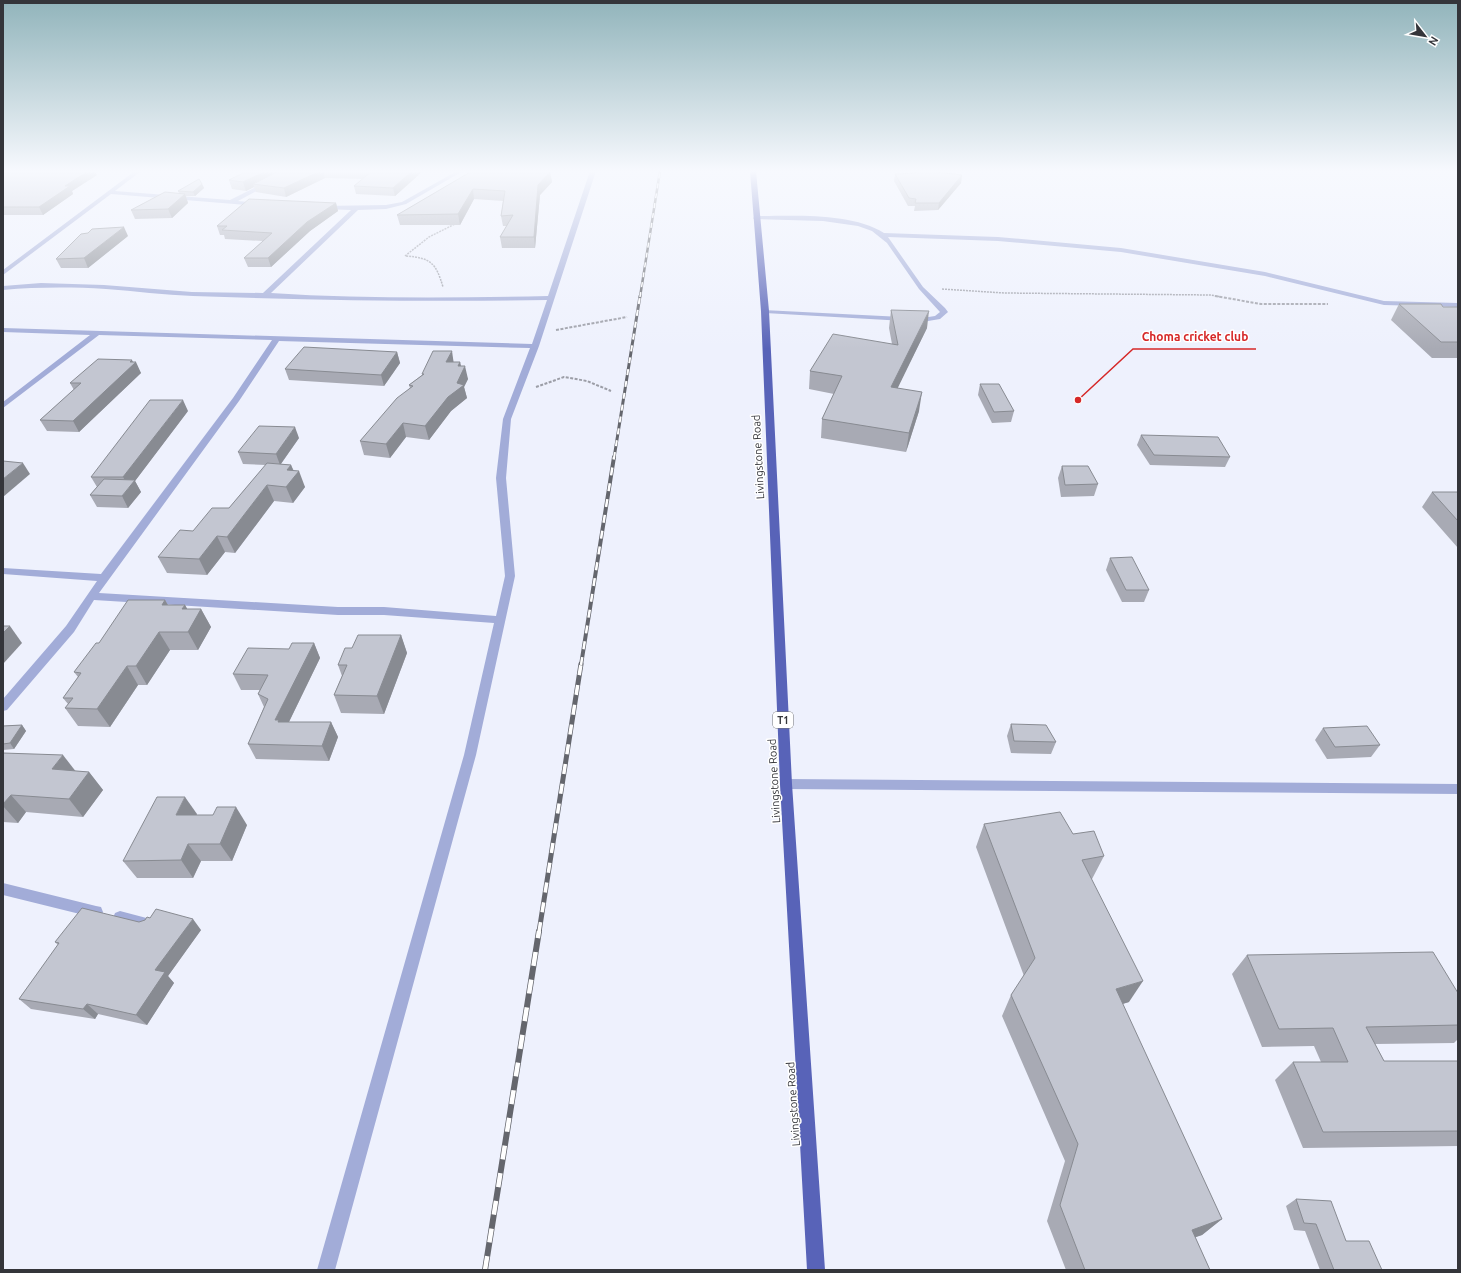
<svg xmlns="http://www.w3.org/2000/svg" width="1461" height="1273" font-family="Ubuntu,sans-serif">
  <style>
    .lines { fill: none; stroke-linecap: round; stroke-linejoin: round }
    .path-far1 { stroke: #9c9ea7; stroke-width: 1.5; stroke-dasharray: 2 1; stroke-linecap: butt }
    .path { stroke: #9c9ea7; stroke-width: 2; stroke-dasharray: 3 1.5; stroke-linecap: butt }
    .minor { fill: #a2acd8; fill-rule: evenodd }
    .trunk { fill: #5863b8; fill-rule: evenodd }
    .rail-far4-casing { stroke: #64666d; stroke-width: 2.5 }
    .rail-far3-casing { stroke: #64666d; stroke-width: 3 }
    .rail-far2-casing { stroke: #64666d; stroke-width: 4 }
    .rail-far1-casing { stroke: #64666d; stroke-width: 5 }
    .rail-casing { stroke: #64666d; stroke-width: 6 }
    .rail-far4 { stroke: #fff; stroke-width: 1.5; stroke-dasharray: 5; stroke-linecap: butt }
    .rail-far3 { stroke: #fff; stroke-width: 2; stroke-dasharray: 6; stroke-linecap: butt }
    .rail-far2 { stroke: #fff; stroke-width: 2.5; stroke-dasharray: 8; stroke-linecap: butt }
    .rail-far1 { stroke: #fff; stroke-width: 3.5; stroke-dasharray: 10; stroke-linecap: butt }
    .rail { stroke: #fff; stroke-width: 4.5; stroke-dasharray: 14; stroke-linecap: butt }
    .wall { fill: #a8aab4 }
    .shaded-wall { fill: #888b92 }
    .building { fill: #c3c6d1; stroke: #888b92 }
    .labels { text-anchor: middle; stroke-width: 3; stroke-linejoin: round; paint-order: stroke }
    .shield { fill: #fff; stroke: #717275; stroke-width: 1 }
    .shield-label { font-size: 10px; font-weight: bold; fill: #34353a }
    .street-label { font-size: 11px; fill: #34353a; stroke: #fff }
    .leader { fill: none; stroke: #d62828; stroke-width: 1.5 }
    .callout-dot { fill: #d62828; stroke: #fff; stroke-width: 1.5 }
    .callout-label { font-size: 12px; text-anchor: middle; font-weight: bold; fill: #d62828; stroke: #fff; stroke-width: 3; stroke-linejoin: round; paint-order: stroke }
  </style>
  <rect width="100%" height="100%" fill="#eef1fd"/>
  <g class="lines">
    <g class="path-far1">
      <path d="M405 256 429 237 455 224"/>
      <path d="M406 256C431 258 436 263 443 287"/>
      <path d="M942 289 1004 293 1211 295 1221 297"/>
    </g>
    <g class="path">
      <path d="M1215 296 1261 304H1328"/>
      <path d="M556 330 627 317"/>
      <path d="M536 387 564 377 587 381 611 391"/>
    </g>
    <g class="minor">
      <path d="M135 171H141L115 191 230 200 288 171H294L238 201 260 203 261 204 258 206 111 194 3 275V270Z"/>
      <path d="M457 171H463L406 204 386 209 358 210 271 293C363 299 456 298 548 296L590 171H596L539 346 511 419 506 478 515 576 476 755 335 1270H317L464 755 494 623 384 615H338L94 600 74 632 7 710 3 711V699L66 626 97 581 3 574V568L101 574 233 398 272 340 99 335 3 408V402L90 335 3 332V328L532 344 547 300C429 302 311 300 193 296 164 295 135 291 106 289 71 287 37 287 3 290V286L41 283 104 285 192 292 263 293 351 210 323 209 320 207 321 206 386 205 402 202ZM279 341 530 348 503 419 496 478 505 576 496 616 384 607H338L99 593 239 401Z"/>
      <path d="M756 216C794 216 851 212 884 233L998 237 1121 248 1265 272 1384 301 1458 303V307L1384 305 1265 276 1121 252 998 241 888 237 923 287 945 308 948 312 940 319 922 322 765 313 761 311 763 310 922 318 935 316 940 312 919 289 887 243 872 231 858 226 823 221 754 219 753 218Z"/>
      <path d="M786 779 1458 784V794L786 789 781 788 780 784 781 780Z"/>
      <path d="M3 883 96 906 101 907 103 912 101 917 96 918 3 895Z"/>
      <path d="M120 911 154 920 156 925 154 930 149 932 115 923 113 918 115 913Z"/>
    </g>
    <path class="trunk" d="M750 171H756L769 311 792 784 825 1270H807L780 784 761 311Z"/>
    <defs>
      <path id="rail-far4" d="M640 297 660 171"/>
      <path id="rail-far3" d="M614 458 640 296"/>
      <path id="rail-far2" d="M581 665 614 457"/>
      <path id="rail-far1" d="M539 932 581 664"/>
      <path id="rail" d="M485 1270 539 931"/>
    </defs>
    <use href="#rail-far4" class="rail-far4-casing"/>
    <use href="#rail-far3" class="rail-far3-casing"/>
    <use href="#rail-far2" class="rail-far2-casing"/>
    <use href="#rail-far1" class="rail-far1-casing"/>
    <use href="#rail" class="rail-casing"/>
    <use href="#rail-far4" class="rail-far4"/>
    <use href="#rail-far3" class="rail-far3"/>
    <use href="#rail-far2" class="rail-far2"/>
    <use href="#rail-far1" class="rail-far1"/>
    <use href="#rail" class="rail"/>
  </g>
  <g class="wall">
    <path d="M3 171 97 175 72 191 73 194 43 215H3Z"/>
    <path d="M247 171H423L395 196 356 194 354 186 363 179 325 178 286 197 256 192 254 187 246 191 232 189 229 180Z"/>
    <path d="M472 171 550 172 552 182 540 195 535 248H502L500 237 507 226H503L501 216 503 201 474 199 460 225H400L397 215Z"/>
    <path d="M911 171H929L962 175 961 183 938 210 914 211 915 206H908L894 181 895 174 911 173Z"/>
    <path d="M202 184 204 188 195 196H186L188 203 172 218 135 219 131 210 179 193 178 191Z"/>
    <path d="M336 203 338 211 310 231 271 267H248L244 258 263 241 225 239 224 235H220L217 226Z"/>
    <path d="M128 236 88 268H61L56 259Z"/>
    <path d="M1399 304 1443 307H1458V358H1432L1391 320Z"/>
    <path d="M891 310 927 328 897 388 919 411 906 452 821 438 822 419 834 394 809 389 810 371 892 344 889 328Z"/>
    <path d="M397 352 400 363 384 386 289 380 285 369Z"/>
    <path d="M133 362 141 373 79 432 47 431 40 420 74 390 70 383Z"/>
    <path d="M454 362H460L461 366 468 379 464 387 467 398 451 411 429 440 406 437 390 458 364 455 360 441 410 388 409 385 422 375V374Z"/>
    <path d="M980 384 1014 411 1011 422 992 423 978 395Z"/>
    <path d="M188 411 135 481 141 492 128 508 97 507 90 495 97 487 91 477Z"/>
    <path d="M1141 435 1230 457 1225 467 1150 465 1137 445Z"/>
    <path d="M299 438 281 464 291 465 294 471 305 487 293 503 274 501 235 553 225 552 207 575 167 573 158 557 193 531 229 508 266 465 243 464 238 452Z"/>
    <path d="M1062 466 1098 484 1094 496 1061 497 1058 478Z"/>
    <path d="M1432 492H1458V548L1422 507Z"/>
    <path d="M1110 558 1149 590 1144 602H1122L1106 570Z"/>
    <path d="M165 600 168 605H185L187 609H201L211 627 198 650H170L147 685H138L110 727 78 726 65 708 68 704 63 698 78 677 74 672 99 643Z"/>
    <path d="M401 635 407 653 384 714 341 713 334 695 342 676 338 665 352 648Z"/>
    <path d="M314 643 320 658 289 722H331L338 737 329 761 256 759 248 744 264 707 258 694 260 690H241L233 674 289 649Z"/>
    <path d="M1011 724 1056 742 1051 754 1011 753 1007 736Z"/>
    <path d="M22 725 26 731 14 749 3 750V726Z"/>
    <path d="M1323 728 1380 745 1371 757 1327 759 1315 740Z"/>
    <path d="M3 753 75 771 89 772 103 790 83 817 26 812 18 823 3 822Z"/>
    <path d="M197 814V815L247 825 232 861H201L193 878H137L123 861Z"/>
    <path d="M984 824 1073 834 1104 856 1092 879H1091L1129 1002 1122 1004 1222 1219 1202 1235 1195 1237 1210 1270H1066L1047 1221 1065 1161 1002 1016 1011 995 1024 976 976 847Z"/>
    <path d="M139 922 201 930 168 976 174 983 147 1025 98 1014 95 1019 31 1009 19 999 58 945 55 942Z"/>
    <path d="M1247 955 1458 993V1039L1454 1043 1375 1044 1384 1061H1458V1146L1303 1148 1275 1080 1293 1062H1321L1314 1046 1262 1047 1232 974Z"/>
    <path d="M1296 1199 1346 1241 1382 1270H1320L1305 1231 1294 1230 1286 1206Z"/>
  </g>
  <g class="shaded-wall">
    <path d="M88 171H95L97 175 72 191 73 194 43 215 39 207 65 186Z"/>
    <path d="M266 171H286L253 184 254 187 246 191 243 182Z"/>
    <path d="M320 171H323L325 178 286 197 284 188Z"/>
    <path d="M412 171H423L395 196 393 188Z"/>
    <path d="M550 172 552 182 540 195 535 248 534 237 538 185Z"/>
    <path d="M962 175 961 183 938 210 939 203Z"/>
    <path d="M202 184 204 188 195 196 193 192Z"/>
    <path d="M473 189 474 199 460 225 458 214Z"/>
    <path d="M185 194 188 203 172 218 168 209Z"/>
    <path d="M336 203 338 211 310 231 271 267 268 258 307 222Z"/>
    <path d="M124 227 128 236 88 268 84 258Z"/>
    <path d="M929 311 927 328 889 406 891 387Z"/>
    <path d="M452 351 454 365 446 362Z"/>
    <path d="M397 352 400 363 384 386 381 375Z"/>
    <path d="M132 360 134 364 136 362 141 373 79 432 73 421Z"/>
    <path d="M460 362 462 372 465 366 468 379 464 387 467 398 451 411 429 440 425 426Z"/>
    <path d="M922 392 919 411 906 452 909 433Z"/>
    <path d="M183 400 188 411 135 481 141 492 128 508 122 496 129 488 123 477Z"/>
    <path d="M403 423 406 437 390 458 386 444Z"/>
    <path d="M295 427 299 438 280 465 276 454Z"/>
    <path d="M23 463 30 474 3 497V479Z"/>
    <path d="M291 465 295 475 299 471 305 487 293 503 286 487 287 470Z"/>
    <path d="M267 485 274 501 235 553 227 537Z"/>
    <path d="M217 536 225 552 207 575 199 559Z"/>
    <path d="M165 600 175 618 162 605Z"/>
    <path d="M185 605 194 621 201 609 211 627 198 650 188 632 182 609Z"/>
    <path d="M10 626 22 643 3 664V633Z"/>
    <path d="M159 632 170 650 147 685 136 666Z"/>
    <path d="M401 635 407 653 384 714 377 696Z"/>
    <path d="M314 643 320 658 284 732 275 720Z"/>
    <path d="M127 666 138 685 110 727 97 709Z"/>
    <path d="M331 722 338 737 329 761 322 746Z"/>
    <path d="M22 725 26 731 14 749 10 743Z"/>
    <path d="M63 755 77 773 52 769Z"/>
    <path d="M89 772 103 790 83 817 69 799Z"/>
    <path d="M11 795 26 812 18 823 3 806V804Z"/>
    <path d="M185 797 197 814 188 833 176 815Z"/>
    <path d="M236 807 247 825 232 861 220 844Z"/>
    <path d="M188 844 201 861 193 878 181 860Z"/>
    <path d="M193 919 201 930 168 976 174 983 147 1025 136 1015 155 970Z"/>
    <path d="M1143 981 1129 1002 1103 1010 1116 989Z"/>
    <path d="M87 1004 98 1014 95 1019 83 1009Z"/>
    <path d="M1222 1219 1202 1235 1173 1245 1192 1230Z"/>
  </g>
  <g class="building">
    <path d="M3 171H88L65 186H70L39 207H3Z"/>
    <path d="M247 171H266L243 182 229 180Z"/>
    <path d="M279 171H320L284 188 253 184Z"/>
    <path d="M367 171H412L393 188 354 186 372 171Z"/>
    <path d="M472 171H526L550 172 538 185 534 237H500L513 215 501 216 505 191 473 189 458 214 397 215Z"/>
    <path d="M913 171H929L962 175 939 203H915L916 199 909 198 895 174 916 173Z"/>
    <path d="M199 179 202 184 193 192 178 191Z"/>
    <path d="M165 192 185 194 168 209 131 210Z"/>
    <path d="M249 199 336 203 307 222 268 258H244L272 233 222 230 227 226H217Z"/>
    <path d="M124 227 84 258 56 259 81 234 88 233 92 229Z"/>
    <path d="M1399 304H1441L1443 307H1458V342H1441Z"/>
    <path d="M891 310 929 311 891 387 922 392 909 433 822 419 842 376 810 371 833 334 898 345Z"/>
    <path d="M304 347 397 352 381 375 285 369Z"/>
    <path d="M433 351H452L446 362H460L458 366H465L457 383 464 385 448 397 425 426 403 423 386 444 360 441 397 398 413 386 409 385 424 374H422Z"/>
    <path d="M98 359 132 360 130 362H136L73 421 40 420 81 383H70Z"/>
    <path d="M980 384H999L1014 411 994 412Z"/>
    <path d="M150 400H183L123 477H91Z"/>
    <path d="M259 426 295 427 276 454 238 452Z"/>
    <path d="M1141 435 1218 437 1230 457 1154 455Z"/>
    <path d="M3 461 23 463 3 479Z"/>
    <path d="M267 463 291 465 287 470 299 471 286 487 267 485 227 537 217 536 199 559 158 557 180 530 193 531 212 508H229Z"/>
    <path d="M1062 466H1088L1098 484 1065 485Z"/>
    <path d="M104 479 135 480 122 496 90 495Z"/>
    <path d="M1432 492H1458V521Z"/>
    <path d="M1132 557 1149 590H1126L1110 558Z"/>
    <path d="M128 600H165L162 605H185L182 609H201L188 632H159L136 666H127L97 709 65 708 73 698H63L81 673 74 672 96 643H99Z"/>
    <path d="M3 626H10L3 633Z"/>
    <path d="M358 635H401L377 696 334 695 347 665H338L345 648H352Z"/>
    <path d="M292 643H314L275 720H279L278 722H331L322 746 248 744 268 699 258 694 268 675 233 674 248 648 289 649Z"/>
    <path d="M1011 724 1046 725 1056 742 1014 741Z"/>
    <path d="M22 725 10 743 3 744V726Z"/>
    <path d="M1367 726 1380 745 1335 747 1323 728Z"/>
    <path d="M3 753 63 755 52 769 89 772 69 799 11 795 3 804Z"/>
    <path d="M157 797H185L176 815H213L217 807H236L220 844H188L181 860 123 861Z"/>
    <path d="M1060 812 1073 834 1094 831 1104 856 1082 860 1143 981 1116 989 1222 1219 1192 1230 1210 1270H1085L1060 1205 1078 1144 1011 995 1035 958 984 824Z"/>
    <path d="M82 908 139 922 145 920 147 917 150 918 156 909 193 919 155 970 165 972 136 1015 87 1004 83 1009 19 999 59 943 55 942Z"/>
    <path d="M1433 952 1458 993V1025L1366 1027 1384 1061H1458V1131L1323 1132 1293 1062H1348L1333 1028 1279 1029 1247 955Z"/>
    <path d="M1296 1199 1331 1201 1346 1241H1369L1382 1270H1334L1316 1224 1304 1223Z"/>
  </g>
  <linearGradient id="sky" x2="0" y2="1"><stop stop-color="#91b4bb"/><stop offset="0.49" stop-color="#f7f9fe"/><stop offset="1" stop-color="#f7f9fe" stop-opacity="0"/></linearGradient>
  <rect width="1461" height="349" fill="url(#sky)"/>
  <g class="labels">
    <rect class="shield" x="773" y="712" width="20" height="16" rx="3"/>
    <g class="shield-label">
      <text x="783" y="724">T1</text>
    </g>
    <g class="street-label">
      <text transform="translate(758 457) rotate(-93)" y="4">Livingstone Road</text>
      <text transform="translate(774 781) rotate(-93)" y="4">Livingstone Road</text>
      <text transform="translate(793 1104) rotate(-94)" y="4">Livingstone Road</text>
    </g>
  </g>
  <path class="leader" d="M1078 400L1133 349H1256"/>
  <circle class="callout-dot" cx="1078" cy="400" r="4"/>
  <g class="callout-label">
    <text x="1195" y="341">Choma cricket club</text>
  </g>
  <rect width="1461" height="1273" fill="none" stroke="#34353a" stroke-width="8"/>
  <g transform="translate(1425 36) rotate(121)" stroke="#ffffff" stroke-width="3" paint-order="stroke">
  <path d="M0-3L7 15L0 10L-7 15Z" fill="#34353a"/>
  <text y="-6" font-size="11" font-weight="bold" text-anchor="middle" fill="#34353a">N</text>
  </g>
</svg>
